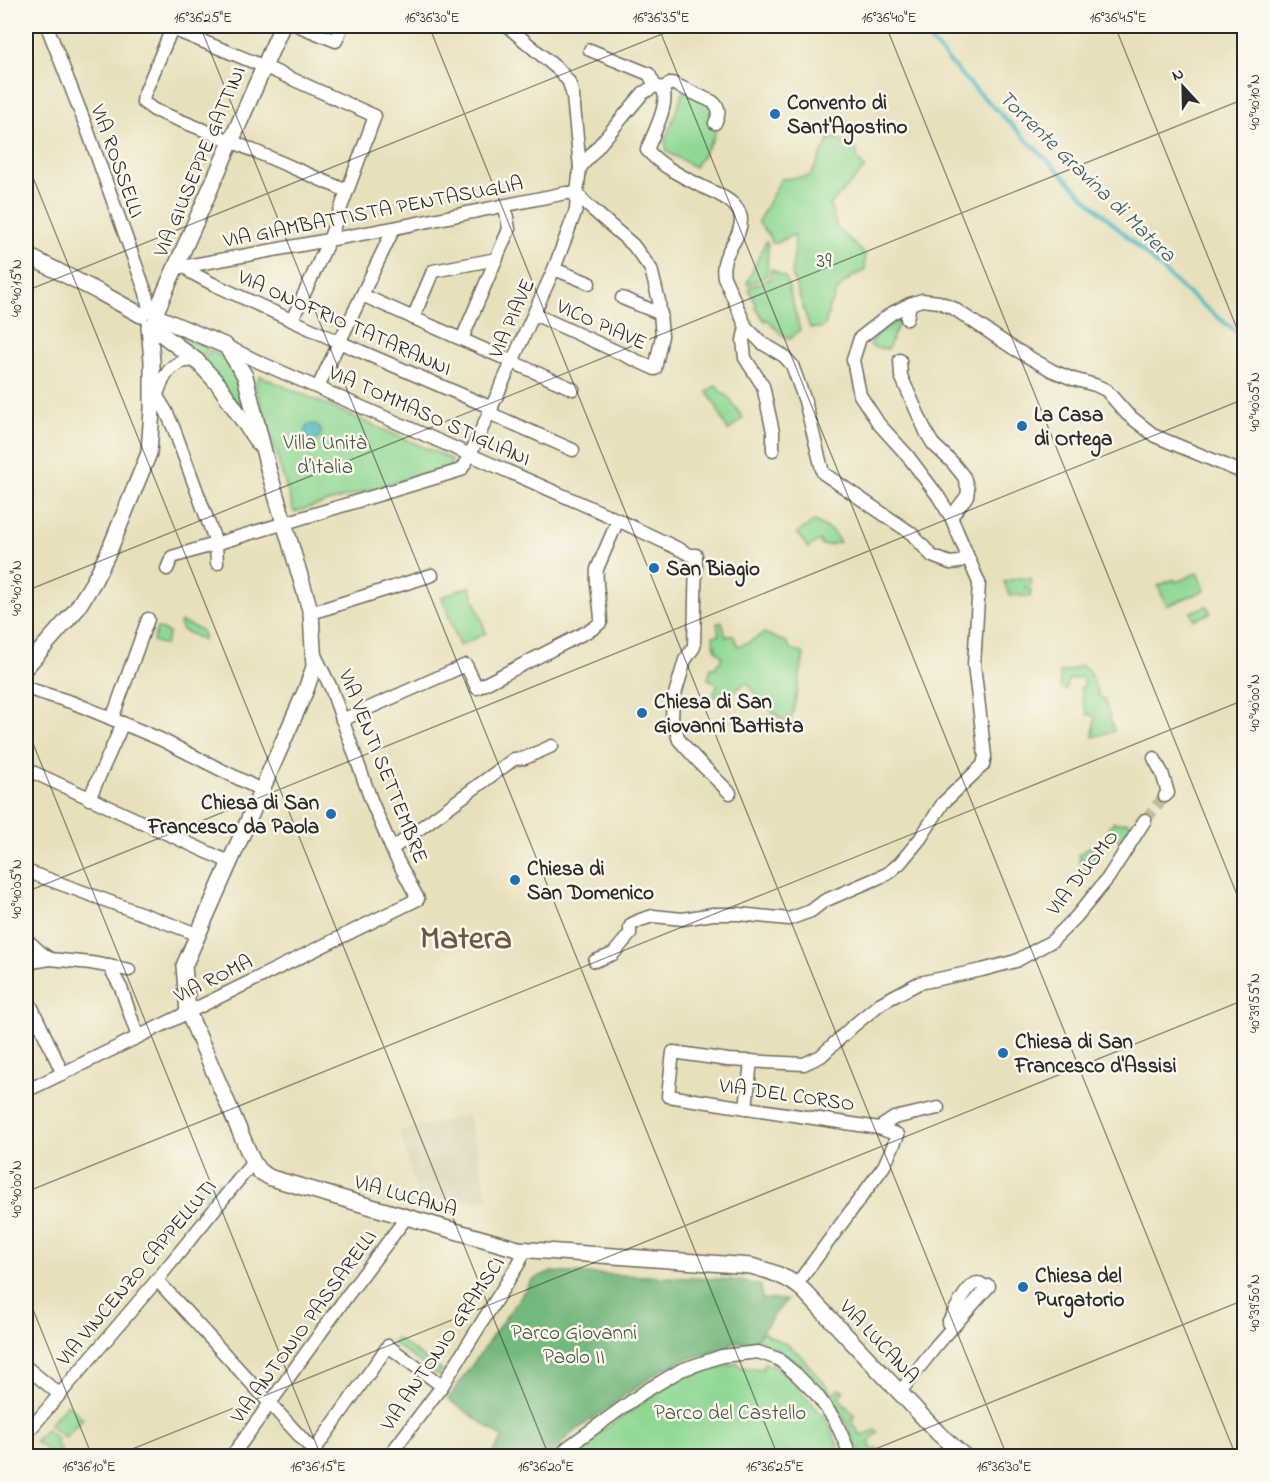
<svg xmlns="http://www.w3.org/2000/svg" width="1270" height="1482" font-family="'Indie Flower',sans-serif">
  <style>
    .built { fill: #d8d0b1 }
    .green { fill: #8fd893; stroke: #5d825f; stroke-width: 1.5 }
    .forest { fill: #73b87d; stroke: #4f7254; stroke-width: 1.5 }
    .water { fill: #4bbac3; stroke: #3b7277; stroke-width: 1.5 }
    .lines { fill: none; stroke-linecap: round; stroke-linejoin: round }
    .stream { stroke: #4bbac3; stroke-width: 4 }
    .minor-tunnel { stroke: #c2bc9e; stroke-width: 12; stroke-dasharray: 12 6; stroke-linecap: butt }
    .minor-casing { stroke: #6d6a5d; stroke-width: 15 }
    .tertiary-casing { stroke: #6d6a5d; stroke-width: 18 }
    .minor { stroke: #fff; stroke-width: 12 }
    .tertiary { stroke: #fff; stroke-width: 15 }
    .ticks { fill: none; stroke: #2b2b2b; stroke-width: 1.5; stroke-opacity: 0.45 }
    .poi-dot { fill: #1f6fb2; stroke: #fbf7ec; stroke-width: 2 }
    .labels { text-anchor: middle; stroke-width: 5; stroke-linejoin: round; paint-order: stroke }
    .poi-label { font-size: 21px; font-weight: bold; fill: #2b2b2b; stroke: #fbf7ec; text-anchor: start }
    .street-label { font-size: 21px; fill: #2b2b2b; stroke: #fbf7ec }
    .park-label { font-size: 21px; fill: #445645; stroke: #fbf7ec }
    .water-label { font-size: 22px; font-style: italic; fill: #365d60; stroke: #fbf7ec }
    .town-label { font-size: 33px; font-weight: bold; fill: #6e5945; stroke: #fbf7ec }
    .neatline { fill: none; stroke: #2b2b2b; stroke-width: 2 }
    .ticks-label { font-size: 15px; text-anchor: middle; fill: #2b2b2b }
  </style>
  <rect width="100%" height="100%" fill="#fbf7ec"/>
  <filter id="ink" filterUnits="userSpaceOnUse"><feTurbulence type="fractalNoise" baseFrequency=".0167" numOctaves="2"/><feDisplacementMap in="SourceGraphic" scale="12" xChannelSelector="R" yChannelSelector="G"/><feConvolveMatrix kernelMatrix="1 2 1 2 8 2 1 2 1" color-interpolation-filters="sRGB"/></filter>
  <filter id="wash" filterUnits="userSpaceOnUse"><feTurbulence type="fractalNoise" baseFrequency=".008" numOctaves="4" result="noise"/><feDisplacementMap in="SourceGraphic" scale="24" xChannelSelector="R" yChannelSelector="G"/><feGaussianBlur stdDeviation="1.35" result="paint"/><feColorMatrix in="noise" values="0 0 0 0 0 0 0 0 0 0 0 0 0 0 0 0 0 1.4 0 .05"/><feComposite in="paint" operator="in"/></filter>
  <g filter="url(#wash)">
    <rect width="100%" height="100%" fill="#e8e0bb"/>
    <path class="built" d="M468 1115 489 1200 422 1202 413 1181 400 1131Z"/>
    <g class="green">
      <path d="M683 92 711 104 717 127 713 139 695 167 667 152 665 141Z"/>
      <path d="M831 137 847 143 857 151V159L865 168 830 205 837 228 865 254V270C852 276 835 287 833 302 829 305 827 309 829 314L826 319V324L821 328H810L792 274 795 243 794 234 777 243H772L770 236 758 222 781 179 810 176Z"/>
      <path d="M766 241 768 244 767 274 766 276 748 285 747 283Z"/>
      <path d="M771 269 786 278 800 330 790 339 781 334 767 319 765 321 755 307 756 304 749 290V288L770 279Z"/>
      <path d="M901 318 888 349 875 348 870 345C875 332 890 326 901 318Z"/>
      <path d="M159 323 208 348 200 358Z"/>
      <path d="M211 350C239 366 241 390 250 419L202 361Z"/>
      <path d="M260 376 451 459V466L294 512 255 385Z"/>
      <path d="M716 385 720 391 732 400V403L743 418 728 431 715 404 707 392Z"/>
      <path d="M815 521 833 532 840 542 829 545H821L820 540 808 548 797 533Z"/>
      <path d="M1197 573 1205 590 1167 606 1158 586 1174 579 1176 582Z"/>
      <path d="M1018 578H1023L1024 579 1031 578V585L1026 586 1025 589H1031L1030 597 1015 595 1010 596 1004 582Z"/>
      <path d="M470 586 486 633 459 646 442 597Z"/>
      <path d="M1207 606 1211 613 1194 620 1191 612Z"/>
      <path d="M181 622 201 630 203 635V640L182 630 180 626Z"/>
      <path d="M722 622 726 637 733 635 738 646 747 643 764 633 788 643 789 648 804 654 794 708 790 724C774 718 757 695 746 682L729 697 728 695 721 700 713 695 718 684 708 679 711 667 716 668 717 663H720L722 656 715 649 716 646 714 645 713 636 719 635 717 623Z"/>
      <path d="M157 628 169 633 165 645 153 641Z"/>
      <path d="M1082 665 1085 670 1088 669 1100 698H1104L1114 731 1093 737 1095 717 1092 715H1088L1082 700 1083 699 1080 688 1084 686 1083 677 1068 680 1066 690 1060 687V672H1066Z"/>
      <path d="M1114 822 1116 823 1128 822 1132 827 1122 842 1107 830Z"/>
      <path d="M1091 846 1097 853 1094 856 1097 860 1088 870 1079 861 1081 859 1078 855Z"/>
      <path d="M218 1180 222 1181V1185L208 1204C202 1198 208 1192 196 1189L195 1186Z"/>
      <path d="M762 1332 784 1343 797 1352 833 1393 839 1389 844 1391 838 1397 855 1416 851 1420 861 1436 875 1430 878 1432 869 1442 873 1451 878 1449 880 1451H881L883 1454 881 1456H865C862 1452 858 1450 856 1446 852 1437 848 1428 845 1420 841 1408 808 1370 797 1362 784 1352 770 1346 755 1341Z"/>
      <path d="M396 1338 442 1371 439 1376 392 1342Z"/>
      <path d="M738 1363 740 1367 763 1369 764 1363 776 1367 785 1374 828 1421 842 1456H572L580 1446 676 1380Z"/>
      <path d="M67 1404 83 1418 65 1438 49 1425Z"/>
      <path d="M46 1429 58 1440 55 1444 61 1449 54 1456 35 1441Z"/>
    </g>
    <path class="forest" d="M549 1272 737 1280 761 1286 762 1299 787 1300 777 1311 755 1341 731 1343 730 1348 684 1360 661 1370 571 1434 549 1456H490L503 1438 448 1399 532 1280Z"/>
    <circle class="water" cx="313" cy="432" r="8"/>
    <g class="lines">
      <path class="stream" d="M917 26 968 82 1092 204 1184 290 1244 338"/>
    </g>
  </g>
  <g filter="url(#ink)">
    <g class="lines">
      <path class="minor-tunnel" d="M1145 820 1165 796"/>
      <defs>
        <g id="minor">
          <path d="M47 26 86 126 146 293 149 310"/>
          <path d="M165 26 263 66 375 116 329 240 292 320"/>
          <path d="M173 26 144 95 143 102 154 110 231 141 347 191"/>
          <path d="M299 26 336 41 342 26"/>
          <path d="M507 26 560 71 569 82 573 96 580 168"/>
          <path d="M590 50 649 74 655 86"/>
          <path d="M662 88 672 83 713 102C721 108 719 115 715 123"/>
          <path d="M186 266 192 273 213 284 339 342 492 408"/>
          <path d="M176 268 394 228 566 193H577"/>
          <path d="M554 269 589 283"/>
          <path d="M362 295 573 389"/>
          <path d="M622 298 661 314"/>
          <path d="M534 314 655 369 662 336 659 301 651 269 633 245 584 202 577 193"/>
          <path d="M413 318 433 271 497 259"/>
          <path d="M907 319 910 304"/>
          <path d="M746 327 743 340 745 358 763 386 773 432V450"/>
          <path d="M462 339 509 229 505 206"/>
          <path d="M226 346 259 362 605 514 681 550 690 555H696L694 647 685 660 673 701 672 718 679 740 698 761 730 793"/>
          <path d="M900 360 901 376 927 434 933 444 952 462 964 477 968 489 967 496 951 517"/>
          <path d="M318 387 394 228"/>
          <path d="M157 396 166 411 174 429 216 543 217 563"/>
          <path d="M155 400C160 386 166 366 182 362 186 360 192 361 197 361"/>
          <path d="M489 413 573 450"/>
          <path d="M167 569 172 557 461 470 470 455 554 269 576 210 577 193 580 168 643 93 655 86 662 88C671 102 653 134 647 150 662 167 685 178 705 188 714 192 726 197 733 204 737 208 741 214 741 220 741 241 719 253 724 277L746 327 762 343 784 356 792 365 805 401 823 473 911 533 932 556 950 563 959 562 967 557"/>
          <path d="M311 613 432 575"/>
          <path d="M26 688 74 703 160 739 263 791"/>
          <path d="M112 719 148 619"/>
          <path d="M342 720 466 665 477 688 594 628 601 622C601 604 595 587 597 569L618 520"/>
          <path d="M1154 758 1162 773 1168 793 1165 796"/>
          <path d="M26 769 229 862"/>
          <path d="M89 799 123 723"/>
          <path d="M392 849 514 759 525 758 552 746"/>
          <path d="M26 871 197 934"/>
          <path d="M26 939 40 952 50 959 91 963 129 970"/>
          <path d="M595 961 613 954 630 934V927L632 924 640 920 653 916 683 919 713 914H739L789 919 811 911 824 901 887 874 900 863 920 839 943 803 983 765 985 756 974 665 979 583 951 517 938 496 907 455 898 445 879 424 860 395 853 360 860 338 892 313 910 304 922 300 939 302 953 308 1013 348 1053 371 1073 379 1095 385 1106 390 1127 414 1155 436 1244 473"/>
          <path d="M26 963 50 959"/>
          <path d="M109 966 121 988 138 1037"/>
          <path d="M26 995 63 1074"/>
          <path d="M26 1091 138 1037 418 899 394 854 371 800 331 688 314 653"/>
          <path d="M746 1108 751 1061"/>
          <path d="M879 1128 894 1118 938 1108"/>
          <path d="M157 1280 318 1456"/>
          <path d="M797 1284 884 1166 898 1135 879 1128 668 1096 673 1052 728 1060 804 1064 821 1056 853 1026 881 1003 919 983 982 970 1016 961 1052 941 1076 917 1108 878 1145 820"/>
          <path d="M948 1323C953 1315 968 1282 978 1283 982 1283 983 1286 986 1289"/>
          <path d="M26 1367 59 1394"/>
          <path d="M900 1392 936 1346 989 1286"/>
          <path d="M26 1434 157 1280 253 1162"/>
          <path d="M314 1451 388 1346 442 1386"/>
          <path d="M232 1456 347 1296 406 1218"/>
          <path d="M389 1456 442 1386 519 1263 525 1250"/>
          <path d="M560 1456 568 1447 644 1392 681 1370 722 1356 758 1352 778 1359 796 1374 816 1394 835 1420 851 1456"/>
          <path d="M943 1456 952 1447"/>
        </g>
        <g id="tertiary">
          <path d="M26 255 101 293 141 315"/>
          <path d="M155 314 282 26"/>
          <path d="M157 317 226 346 245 376 269 472 311 613 314 667 305 692 184 966 188 1012 253 1162 259 1171 271 1178 518 1249 751 1266C770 1271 789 1277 804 1291L939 1434 964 1456"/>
          <path d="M151 326 197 361 219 385 258 443"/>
          <path d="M26 667 76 610 94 581 109 551 149 453 152 410V361L149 326"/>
        </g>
      </defs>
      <use href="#minor" class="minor-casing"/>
      <use href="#tertiary" class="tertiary-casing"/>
      <use href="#minor" class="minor"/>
      <use href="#tertiary" class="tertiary"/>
    </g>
  </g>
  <path class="ticks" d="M200 26 778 1456M429 26 1007 1456M658 26 1236 1456M886 26 1244 912M1115 26 1244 346M26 160 549 1456M26 291 682 26M26 591 1244 99M26 726 321 1456M26 892 1244 399M26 1192 1244 700M26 1292 92 1456M115 1456 1244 1000M858 1456 1244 1300"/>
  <g class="poi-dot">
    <circle cx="775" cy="114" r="6"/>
    <circle cx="1022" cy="426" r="6"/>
    <circle cx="654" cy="568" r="6"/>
    <circle cx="642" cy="713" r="6"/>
    <circle cx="331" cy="814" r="6"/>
    <circle cx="515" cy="880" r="6"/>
    <circle cx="1003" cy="1053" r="6"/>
    <circle cx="1023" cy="1287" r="6"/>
  </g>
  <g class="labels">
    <g class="poi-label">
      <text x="787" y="109">Convento di<tspan x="787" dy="24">Sant'Agostino</tspan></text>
      <text x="1034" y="421">La Casa<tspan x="1034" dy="24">di Ortega</tspan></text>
      <text x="666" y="575">San Biagio</text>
      <text x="654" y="708">Chiesa di San<tspan x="654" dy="24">Giovanni Battista</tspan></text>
      <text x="319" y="809" text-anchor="end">Chiesa di San<tspan x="319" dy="24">Francesco da Paola</tspan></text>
      <text x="527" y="875">Chiesa di<tspan x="527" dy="24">San Domenico</tspan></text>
      <text x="1015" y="1048">Chiesa di San<tspan x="1015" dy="24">Francesco d'Assisi</tspan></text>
      <text x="1035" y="1282">Chiesa del<tspan x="1035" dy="24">Purgatorio</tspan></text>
    </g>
    <g class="street-label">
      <text transform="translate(118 161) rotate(70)" y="7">VIA ROSSELLI</text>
      <text transform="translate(199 161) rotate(-67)" y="7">VIA GIUSEPPE GATTINI</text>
      <text transform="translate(373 211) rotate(-11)" y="7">VIA GIAMBATTISTA PENTASUGLIA</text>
      <text transform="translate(511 318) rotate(-66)" y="7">VIA PIAVE</text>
      <text transform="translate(345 322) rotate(24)" y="7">VIA ONOFRIO TATARANNI</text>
      <text transform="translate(602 324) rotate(24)" y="7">VICO PIAVE</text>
      <text transform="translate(430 415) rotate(24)" y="7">VIA TOMMASO STIGLIANI</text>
      <text transform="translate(384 766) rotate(68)" y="7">VIA VENTI SETTEMBRE</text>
      <text transform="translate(1082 872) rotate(-52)" y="7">VIA DUOMO</text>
      <text transform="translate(213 978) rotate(-26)" y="7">VIA ROMA</text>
      <text transform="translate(787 1094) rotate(8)" y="7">VIA DEL CORSO</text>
      <text transform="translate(406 1195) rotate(16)" y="7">VIA LUCANA</text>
      <text transform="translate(136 1272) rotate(-50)" y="7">VIA VINCENZO CAPPELLUTI</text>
      <text transform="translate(303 1326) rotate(-54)" y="7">VIA ANTONIO PASSARELLI</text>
      <text transform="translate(880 1341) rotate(47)" y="7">VIA LUCANA</text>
      <text transform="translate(442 1343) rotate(-56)" y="7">VIA ANTONIO GRAMSCI</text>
    </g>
    <g class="park-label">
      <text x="824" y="267">39</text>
      <text x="325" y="449">Villa Unità<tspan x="325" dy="24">d’Italia</tspan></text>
      <text x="574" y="1339">Parco Giovanni<tspan x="574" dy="24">Paolo II</tspan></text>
      <text x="730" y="1419">Parco del Castello</text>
    </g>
    <g class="water-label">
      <text transform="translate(1088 175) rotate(44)" y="8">Torrente Gravina di Matera</text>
    </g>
    <g class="town-label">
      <text x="466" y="948">Matera</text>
    </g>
  </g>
  <rect width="1270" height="1482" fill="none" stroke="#fbf7ec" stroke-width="66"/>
  <g transform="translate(1183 87) rotate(338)" stroke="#fbf7ec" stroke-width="4.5" paint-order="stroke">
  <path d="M0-4.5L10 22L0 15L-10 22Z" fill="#2b2b2b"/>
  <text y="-9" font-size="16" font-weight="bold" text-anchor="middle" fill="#2b2b2b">N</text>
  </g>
  <rect x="33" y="33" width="1204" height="1416" class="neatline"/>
  <g class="ticks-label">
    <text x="203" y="22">16°36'25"E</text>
    <text x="432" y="22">16°36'30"E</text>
    <text x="661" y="22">16°36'35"E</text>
    <text x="889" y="22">16°36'40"E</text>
    <text x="1118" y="22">16°36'45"E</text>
    <text transform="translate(1254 102) rotate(-90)" y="5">40°40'10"N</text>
    <text transform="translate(16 288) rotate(-90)" y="5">40°40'15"N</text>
    <text transform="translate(1254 402) rotate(-90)" y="5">40°40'05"N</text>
    <text transform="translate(16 588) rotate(-90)" y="5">40°40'10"N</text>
    <text transform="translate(1254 703) rotate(-90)" y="5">40°40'00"N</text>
    <text transform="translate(16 889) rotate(-90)" y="5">40°40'05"N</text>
    <text transform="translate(1254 1003) rotate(-90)" y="5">40°39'55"N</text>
    <text transform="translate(16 1189) rotate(-90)" y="5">40°40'00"N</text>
    <text transform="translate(1254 1303) rotate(-90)" y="5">40°39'50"N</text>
    <text x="89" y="1471">16°36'10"E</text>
    <text x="318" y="1471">16°36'15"E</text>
    <text x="546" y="1471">16°36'20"E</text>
    <text x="775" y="1471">16°36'25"E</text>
    <text x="1004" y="1471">16°36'30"E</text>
  </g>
</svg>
